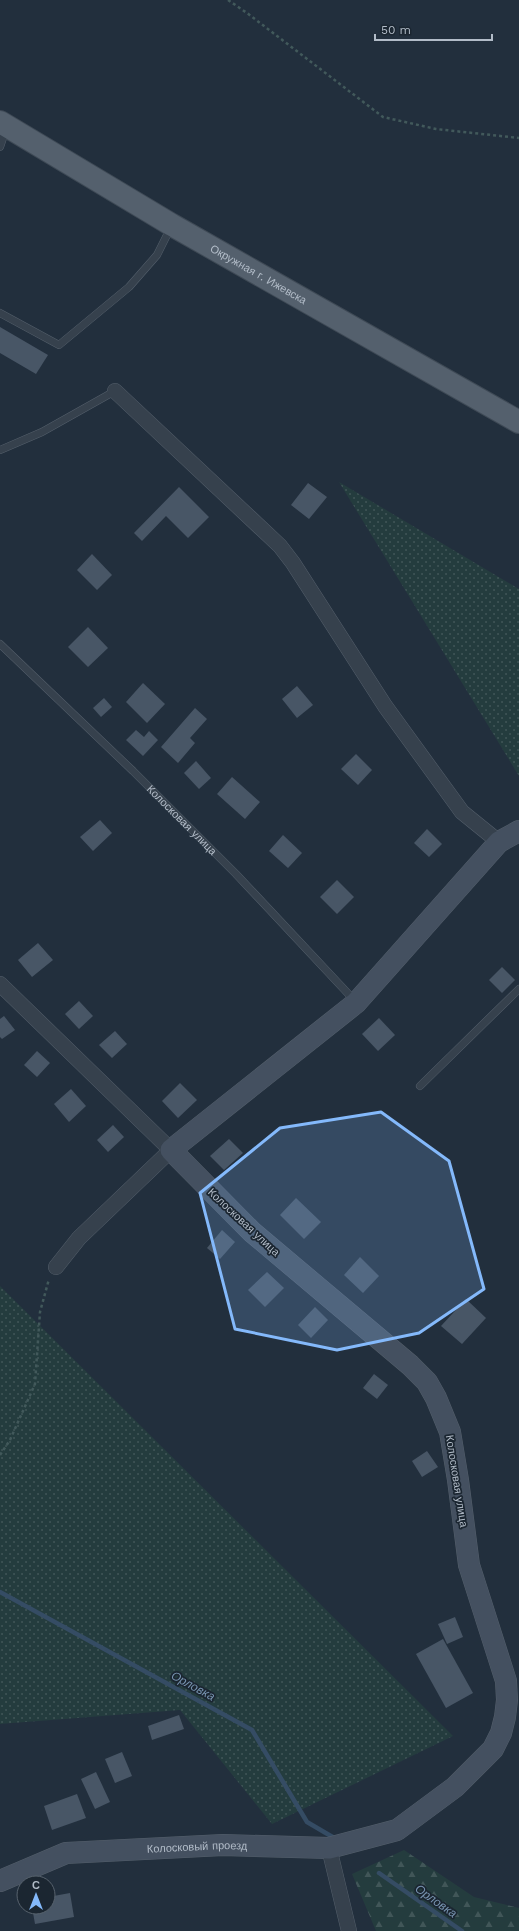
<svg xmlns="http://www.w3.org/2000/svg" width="519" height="1931" font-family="'Work Sans',sans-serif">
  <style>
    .grass { fill: url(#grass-dots) }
    .forest { fill: url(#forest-firs) }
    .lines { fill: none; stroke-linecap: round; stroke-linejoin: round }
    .stream { stroke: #354c64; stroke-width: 4.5 }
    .building { fill: #485666 }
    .lane-casing { stroke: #545f6b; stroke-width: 8 }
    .street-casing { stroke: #545f6b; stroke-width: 16 }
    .secondary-casing { stroke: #545f6b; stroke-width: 22 }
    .primary-casing { stroke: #3f4a56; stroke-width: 24 }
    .path { stroke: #42595b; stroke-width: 2.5; stroke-dasharray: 3 3; stroke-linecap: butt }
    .lane { stroke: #36414d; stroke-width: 7 }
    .street { stroke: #36414d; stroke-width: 15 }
    .secondary { stroke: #445060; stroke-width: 21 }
    .primary { stroke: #54606d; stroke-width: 22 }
    .marked { fill: #84b9fb; fill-opacity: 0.2; stroke: #84b9fb; stroke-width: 3; stroke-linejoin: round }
    .labels { text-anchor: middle; stroke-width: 3.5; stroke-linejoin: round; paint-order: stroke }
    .street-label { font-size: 11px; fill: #b2bcc8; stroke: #1b2631 }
    .water-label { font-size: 12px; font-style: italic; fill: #7894b1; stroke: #1b2631 }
  </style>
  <defs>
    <pattern id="grass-dots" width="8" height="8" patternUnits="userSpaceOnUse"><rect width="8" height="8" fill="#243c3e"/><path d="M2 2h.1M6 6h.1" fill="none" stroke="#415658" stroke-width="1.8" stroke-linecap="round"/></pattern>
    <pattern id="forest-firs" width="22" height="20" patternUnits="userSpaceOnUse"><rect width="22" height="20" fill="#243c3e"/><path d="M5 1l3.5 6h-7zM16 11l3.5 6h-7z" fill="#415658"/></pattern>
  </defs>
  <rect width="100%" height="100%" fill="#222f3d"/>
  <g class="grass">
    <path d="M339 482 519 589V776Z"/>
    <path d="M0 1286 453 1736 272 1824 180 1710 0 1724Z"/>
  </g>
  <path class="forest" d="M404 1850 474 1897 519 1908V1931H376L352 1874Z"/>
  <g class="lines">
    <g class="stream">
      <path d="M0 1592 252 1730 307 1822 336 1839"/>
      <path d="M379 1873 462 1931"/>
    </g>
  </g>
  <g class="building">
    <path d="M0 327 48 355 36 374 0 353Z"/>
    <path d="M308 483 327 497 309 519 291 505Z"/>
    <path d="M179 487 209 517 188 538 166 516 142 541 134 533Z"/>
    <path d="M92 554 112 575 97 590 77 570Z"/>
    <path d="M88 627 108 648 88 667 68 647Z"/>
    <path d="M143 683 165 704 147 723 126 702Z"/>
    <path d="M297 686 313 705 297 718 282 699Z"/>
    <path d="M104 698 112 707 101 717 93 708Z"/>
    <path d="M195 708 207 719 190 738 195 743 178 763 161 747Z"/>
    <path d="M136 730 144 737 149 731 158 740 143 756 126 740Z"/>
    <path d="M356 754 372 770 358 785 341 769Z"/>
    <path d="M196 761 211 778 199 789 184 773Z"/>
    <path d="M232 777 260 802 245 819 217 794Z"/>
    <path d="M100 820 112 833 93 851 80 837Z"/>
    <path d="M427 829 442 844 429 857 414 843Z"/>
    <path d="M283 835 302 853 288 868 269 851Z"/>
    <path d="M337 880 354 897 337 914 320 897Z"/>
    <path d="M38 943 53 960 32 977 18 960Z"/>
    <path d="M502 967 515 980 502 993 489 980Z"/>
    <path d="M79 1001 93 1016 79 1029 65 1014Z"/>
    <path d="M4 1016 15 1030 2 1039 0 1037V1019Z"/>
    <path d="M379 1018 395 1035 378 1051 362 1034Z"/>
    <path d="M115 1031 127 1044 112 1058 99 1045Z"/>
    <path d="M37 1051 50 1063 37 1077 24 1065Z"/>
    <path d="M180 1083 197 1100 178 1118 162 1101Z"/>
    <path d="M71 1089 86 1106 69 1122 54 1104Z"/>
    <path d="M113 1125 124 1137 108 1152 97 1140Z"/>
    <path d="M229 1139 243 1153 224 1170 210 1156Z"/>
    <path d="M296 1198 321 1222 304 1239 280 1215Z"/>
    <path d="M222 1230 235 1242 220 1259 207 1248Z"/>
    <path d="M360 1257 379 1276 363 1293 344 1275Z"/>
    <path d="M267 1272 284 1288 265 1307 248 1290Z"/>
    <path d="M466 1299 486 1318 462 1344 441 1326Z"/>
    <path d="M315 1307 328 1320 311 1338 298 1325Z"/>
    <path d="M374 1374 388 1385 377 1399 363 1388Z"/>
    <path d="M427 1451 438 1467 422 1477 412 1461Z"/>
    <path d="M455 1617 463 1637 447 1644 438 1624Z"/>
    <path d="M443 1639 473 1693 446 1708 416 1654Z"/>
    <path d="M179 1715 184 1729 152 1740 148 1726Z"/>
    <path d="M122 1752 132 1776 115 1783 105 1759Z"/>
    <path d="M96 1772 110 1802 95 1809 81 1779Z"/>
    <path d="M77 1794 86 1818 52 1830 44 1806Z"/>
    <path d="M70 1893 74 1917 35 1924 32 1907H48V1897Z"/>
  </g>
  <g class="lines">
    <defs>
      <g id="lane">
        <path d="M0 147 6 129"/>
        <path d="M0 313 59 345 129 287 157 255 171 227"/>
        <path d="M0 450 42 432 115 391"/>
        <path id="s1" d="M0 644 133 771 236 874 355 1001"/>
        <path d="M420 1086 519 989"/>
      </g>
      <g id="street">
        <path d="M115 391 280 546 293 563 385 706 462 812 499 842"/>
        <path d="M0 984 171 1150 79 1238 56 1267"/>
        <path d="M329 1848 349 1931"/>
      </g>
      <g id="secondary">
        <path id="s2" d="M0 1881 66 1853 223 1845 329 1848 397 1830 455 1787 493 1749 501 1733 505 1717 507 1700 506 1681 469 1565 458 1480 450 1432 436 1398 427 1382 410 1365 252 1232 171 1150 356 1003 499 842 519 831"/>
      </g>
      <g id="primary">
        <path id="s3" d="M0 122 172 225 519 422"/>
      </g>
    </defs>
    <use href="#lane" class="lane-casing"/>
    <use href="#street" class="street-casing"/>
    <use href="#secondary" class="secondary-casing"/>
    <use href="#primary" class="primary-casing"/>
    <g class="path">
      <path d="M228 0 247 13 383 117 436 129 519 138"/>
      <path d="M0 1455 10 1440 35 1384 40 1312 49 1279"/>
    </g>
    <use href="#lane" class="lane"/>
    <use href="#street" class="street"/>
    <use href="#secondary" class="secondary"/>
    <use href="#primary" class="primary"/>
  </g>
  <path class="marked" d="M381 1112 449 1161 484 1289 419 1333 337 1350 235 1329 200 1193 280 1128Z"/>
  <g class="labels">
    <g class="street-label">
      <text dy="4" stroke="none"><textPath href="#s3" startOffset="300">Окружная г. Ижевска</textPath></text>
      <text dy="4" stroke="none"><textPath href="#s1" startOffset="253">Колосковая улица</textPath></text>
      <text transform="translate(244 1222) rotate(43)" y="4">Колосковая улица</text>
      <text transform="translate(457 1481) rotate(81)" y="4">Колосковая улица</text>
      <text dy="4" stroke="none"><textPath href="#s2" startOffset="203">Колосковый проезд</textPath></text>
    </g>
    <g class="water-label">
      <text transform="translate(193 1686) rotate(29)" y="4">Орловка</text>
      <text transform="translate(436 1901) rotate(35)" y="4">Орловка</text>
    </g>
  </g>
  <g transform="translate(36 1895)"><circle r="19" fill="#1b2631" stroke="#57626d"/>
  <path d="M0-3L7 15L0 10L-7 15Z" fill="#84b9fb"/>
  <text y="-6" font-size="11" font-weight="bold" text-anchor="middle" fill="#b2bcc8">С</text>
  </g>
  <path d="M375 34v6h117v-6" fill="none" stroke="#b2bcc8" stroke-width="2"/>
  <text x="381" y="34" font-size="12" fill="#b2bcc8" stroke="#1b2631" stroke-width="3" paint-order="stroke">50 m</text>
</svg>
